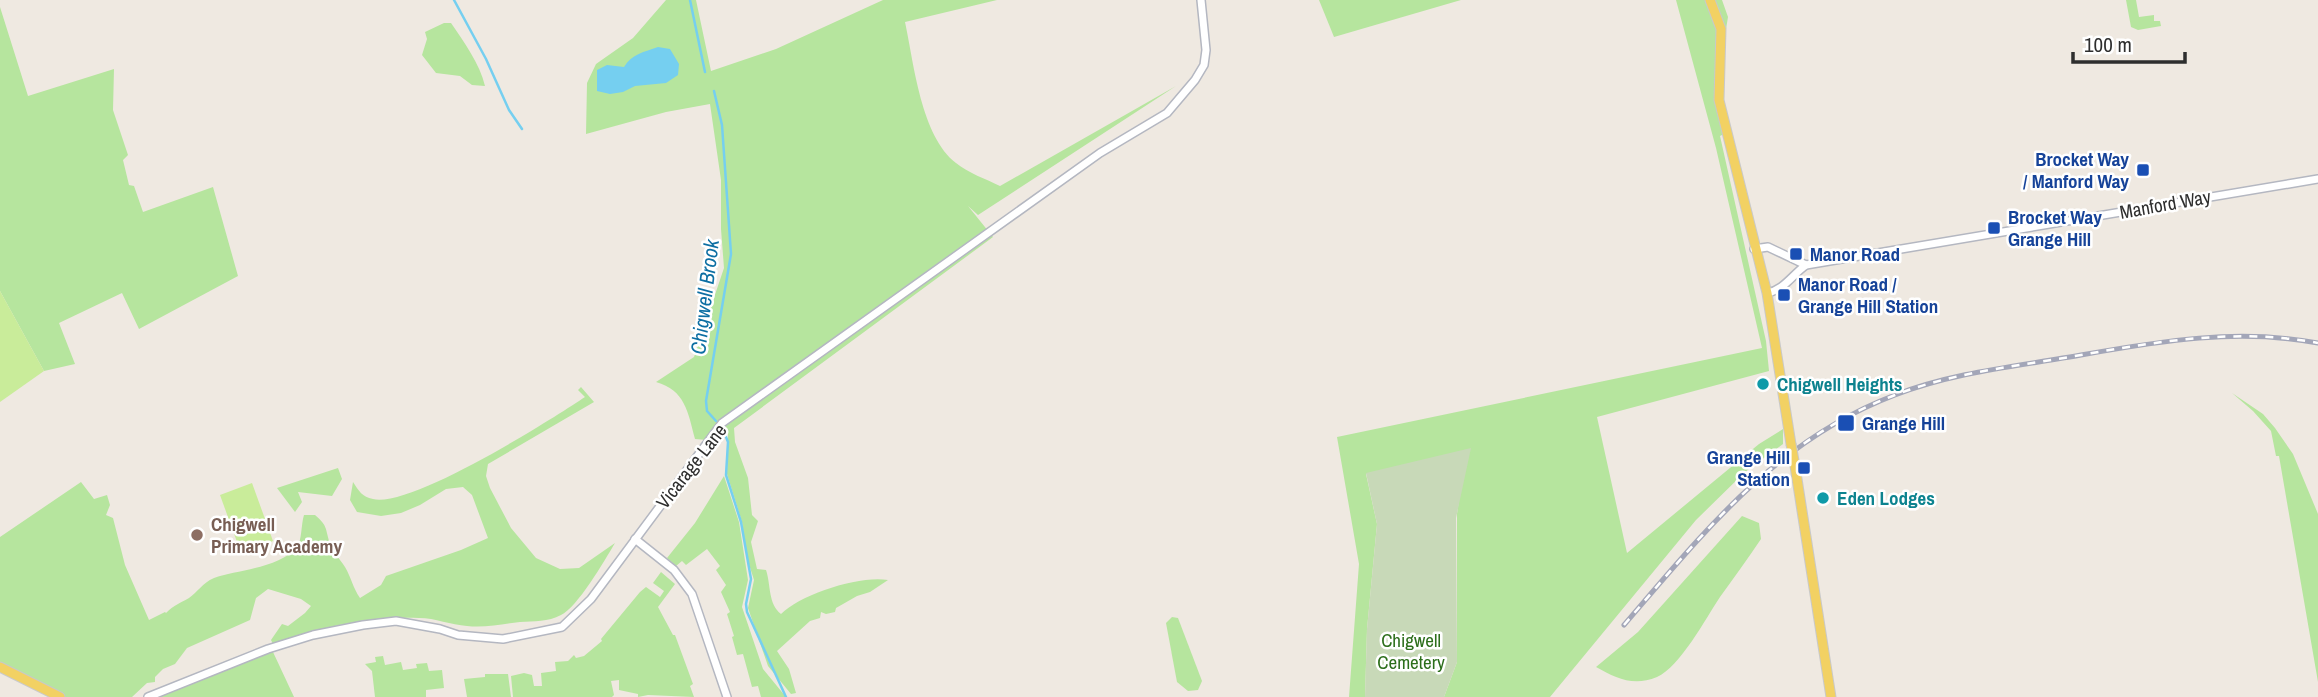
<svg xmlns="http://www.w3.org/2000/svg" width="2318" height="697" font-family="'Archivo Narrow',sans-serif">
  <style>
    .green { fill: #b6e59e }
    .cemetery { fill: #c8d9b8 }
    .pitch { fill: #c9ec9a }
    .water { fill: #75cff0 }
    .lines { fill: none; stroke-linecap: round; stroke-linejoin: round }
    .stream { stroke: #75cff0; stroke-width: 2.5 }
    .minor-casing { stroke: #b4b7c1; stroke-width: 10 }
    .major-casing { stroke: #c9c9c9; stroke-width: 11 }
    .minor { stroke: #fff; stroke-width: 7 }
    .major { stroke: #f2d163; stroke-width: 9 }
    .rail-casing { stroke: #a3a6b8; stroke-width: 5 }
    .rail { stroke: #fff; stroke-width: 2.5; stroke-dasharray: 8; stroke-linecap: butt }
    .major-bridge-casing { stroke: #c9c9c9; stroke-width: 11; stroke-linecap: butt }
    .major-bridge { stroke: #f2d163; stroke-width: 9 }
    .transit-dot { fill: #1a4fb4; stroke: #fff; stroke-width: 2.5 }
    .culture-dot { fill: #0f9aa8; stroke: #fff; stroke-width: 2.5 }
    .education-dot { fill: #8d6e63; stroke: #fff; stroke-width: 2.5 }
    .labels { text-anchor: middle; stroke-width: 5; stroke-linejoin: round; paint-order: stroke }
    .transit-label { font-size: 19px; font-weight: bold; fill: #164399; stroke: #fff; text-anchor: start }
    .street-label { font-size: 19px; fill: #2e2e2e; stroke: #fff }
    .culture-label { font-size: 19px; font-weight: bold; fill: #0d838f; stroke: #fff; text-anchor: start }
    .education-label { font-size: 19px; font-weight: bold; fill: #785e54; stroke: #fff; text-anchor: start }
    .park-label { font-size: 19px; fill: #2c6e1b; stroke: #fff }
    .water-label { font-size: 21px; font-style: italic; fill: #0d6fa3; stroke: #fff }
  </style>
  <rect width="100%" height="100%" fill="#efe9e1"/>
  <g class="green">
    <path d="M666 0H696L711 71 776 49 883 0H997L905 22C914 64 921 136 956 163 968 173 986 179 1000 186L1176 86 978 215 968 206 993 237 734 428 735 442 748 478 752 515 758 521 751 542 757 569 766 570C771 585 768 604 781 614 801 594 860 575 888 580L870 592 857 596 836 608 835 612 826 614 821 612 820 618 810 621 777 651 789 669 796 693 791 694 768 666 748 608 754 580 747 558 742 522 727 474 728 434 718 441 695 439C688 412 685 390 656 382L694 357 724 268 721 229V180L710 104 666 112 586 134 587 83 596 64 633 38Z"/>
    <path d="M1319 0H1461L1334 37Z"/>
    <path d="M1676 0H1722L1728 17 1717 84 1724 134 1720 136 1766 341 1769 371 1597 417 1627 553 1759 444 1783 429V444L1745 472 1696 520 1550 697H1444L1457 662V514L1459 500 1366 474 1377 524 1367 629 1365 697H1349L1359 564 1337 437 1762 348 1716 148Z"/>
    <path d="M2126 0H2136L2139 17 2154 15V21H2160L2161 26 2138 30 2131 27Z"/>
    <path d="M0 7 28 96 114 69 113 110 128 155 123 160 129 185 134 186 143 212 213 187 238 276 139 329 122 293 59 323 75 364 44 371 0 291Z"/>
    <path d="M444 23H451C464 42 480 64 485 86L472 85 460 76 436 73 422 55 427 39 425 32Z"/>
    <path d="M581 387 594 402 488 464 486 476 490 488 511 528 536 558 560 569 579 568 615 543C605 560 577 608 561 615 548 622 534 621 520 622 502 624 485 628 467 626 451 625 435 618 419 618 369 616 320 627 273 644L271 640 282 624 288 626 305 613 311 606 301 599 268 589 256 598 250 620 187 648 175 664 163 669 155 677V682L147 683 132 697H56L0 668V537L81 482 94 499 107 495 110 505 106 515 113 518 125 565 149 620 165 612 166 613C175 604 179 604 189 598 198 592 202 583 214 578 237 570 280 568 297 547 302 541 301 524 304 515H315C328 526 325 528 330 544 333 553 340 559 345 567 351 577 353 588 360 598L381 585 386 576 461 550 488 538 472 495 463 487 446 489 420 505 401 513 381 516 357 512 350 500 353 482C359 491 362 497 373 499 411 508 549 421 585 397L578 390Z"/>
    <path d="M2232 393 2263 414 2275 428 2293 454 2318 514V682L2279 456H2276L2271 431 2253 411Z"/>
    <path d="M338 468 342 479 332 496 298 492 302 502 295 512 277 488Z"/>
    <path d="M724 476 739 522 748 580 742 607 763 669 786 697H761L758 686 752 687 743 654 737 655 732 637 734 636 727 614 730 612 721 592 726 585 716 570 720 566 707 549 686 565 682 561 676 566 667 558 695 523Z"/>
    <path d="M1742 516 1759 523 1761 539C1748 558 1734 578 1720 597 1706 618 1680 667 1657 677 1633 687 1616 678 1596 667L1638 632Z"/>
    <path d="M661 572 675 584 658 607 673 635H675L693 684 690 686 694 697 648 695 638 697V694L619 690V680L611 681 614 695 612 697H513L511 676 524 673 532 675 534 686H542L541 673 556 671 555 662 568 661 574 655 576 658 584 656 602 641 601 639 640 592 646 587 660 597 664 591 653 583Z"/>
    <path d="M1172 617 1178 618 1202 681 1198 690 1188 691 1177 682 1166 623Z"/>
    <path d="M273 652 294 697H156L158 695Z"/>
    <path d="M383 656 385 665 401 662 403 670 417 668 416 664 427 663 429 671 442 670 444 688 426 690V697H375L372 671 365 664 376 662 375 657Z"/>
    <path d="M485 674H508L511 697H467L464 679 485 677Z"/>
  </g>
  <path class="cemetery" d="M1471 448 1456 518 1457 662 1444 697H1365L1367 629 1377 524 1366 473Z"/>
  <g class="pitch">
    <path d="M0 291 44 371 0 402Z"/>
    <path d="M252 483 273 541 241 553 220 495Z"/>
  </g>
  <path class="water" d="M658 47 670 49 679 64 678 75 666 83 635 86 623 92 610 94 597 91V70L607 65 624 67C632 54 644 52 658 47Z"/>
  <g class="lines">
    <g class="stream">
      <path d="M454 0 486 59 509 110 522 129"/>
      <path d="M690 0 705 72"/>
      <path d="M714 91 722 125 731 254 706 401 707 411 716 421"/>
      <path d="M724 432 728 442 726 475 741 522 751 579 746 604 747 612 786 697"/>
    </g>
    <defs>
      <g id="minor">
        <path d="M1754 249 1768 247 1806 265"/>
        <path d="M1767 293C1784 290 1792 275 1806 265L2318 179"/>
        <path d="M635 539 674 570 692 594 727 697"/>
        <path d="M148 697 268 649 313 635 363 625 396 621 440 629 458 635 503 639 562 627 591 599 722 423 1100 153 1167 113 1195 80 1204 65 1206 50 1201 0"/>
      </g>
      <g id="major">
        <path d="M1710 0 1721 29 1719 100 1767 293 1791 444"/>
        <path d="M1795 466 1831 697"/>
        <path d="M0 667 60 697"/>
      </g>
    </defs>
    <use href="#minor" class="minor-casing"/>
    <use href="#major" class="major-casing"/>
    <use href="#minor" class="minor"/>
    <use href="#major" class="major"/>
    <defs>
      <path id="rail" d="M1624 625C1704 532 1776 440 1895 395 1954 372 2019 366 2081 355 2160 341 2238 328 2318 343"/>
    </defs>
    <use href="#rail" class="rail-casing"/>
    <use href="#rail" class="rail"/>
    <defs>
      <path id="major-bridge" d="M1791 444 1795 466"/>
    </defs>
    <use href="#major-bridge" class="major-bridge-casing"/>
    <use href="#major-bridge" class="major-bridge"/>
  </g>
  <g class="transit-dot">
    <rect x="2136" y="163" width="14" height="14" rx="3.5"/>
    <rect x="1987" y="221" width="14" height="14" rx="3.5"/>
    <rect x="1789" y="247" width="14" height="14" rx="3.5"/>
    <rect x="1777" y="288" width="14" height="14" rx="3.5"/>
    <rect x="1837" y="414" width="18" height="18" rx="3.5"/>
    <rect x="1797" y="461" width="14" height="14" rx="3.5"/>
  </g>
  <g class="culture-dot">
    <circle cx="1763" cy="384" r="7"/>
    <circle cx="1823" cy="498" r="7"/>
  </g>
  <circle class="education-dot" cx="197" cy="535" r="7"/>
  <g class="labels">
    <g class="transit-label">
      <text x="2129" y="166" text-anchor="end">Brocket Way<tspan x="2129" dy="22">/ Manford Way</tspan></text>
      <text x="2008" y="224">Brocket Way<tspan x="2008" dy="22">Grange Hill</tspan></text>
      <text x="1810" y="261">Manor Road</text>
      <text x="1798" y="291">Manor Road /<tspan x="1798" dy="22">Grange Hill Station</tspan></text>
      <text x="1862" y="430">Grange Hill</text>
      <text x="1790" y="464" text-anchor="end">Grange Hill<tspan x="1790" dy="22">Station</tspan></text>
    </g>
    <g class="street-label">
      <text transform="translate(2165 204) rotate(-10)" y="7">Manford Way</text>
      <text transform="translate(691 466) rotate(-52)" y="7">Vicarage Lane</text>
    </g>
    <g class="culture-label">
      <text x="1777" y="391">Chigwell Heights</text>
      <text x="1837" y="505">Eden Lodges</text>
    </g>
    <g class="education-label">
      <text x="211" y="531">Chigwell<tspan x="211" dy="22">Primary Academy</tspan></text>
    </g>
    <g class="park-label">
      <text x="1411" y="647">Chigwell<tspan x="1411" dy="22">Cemetery</tspan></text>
    </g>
    <g class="water-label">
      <text transform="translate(705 297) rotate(-83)" y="7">Chigwell Brook</text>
    </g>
  </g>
  <path d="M2073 52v10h112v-10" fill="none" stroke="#2e2e2e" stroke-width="3.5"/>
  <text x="2084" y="52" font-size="21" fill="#2e2e2e" stroke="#ffffff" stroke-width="5" paint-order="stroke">100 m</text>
</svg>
